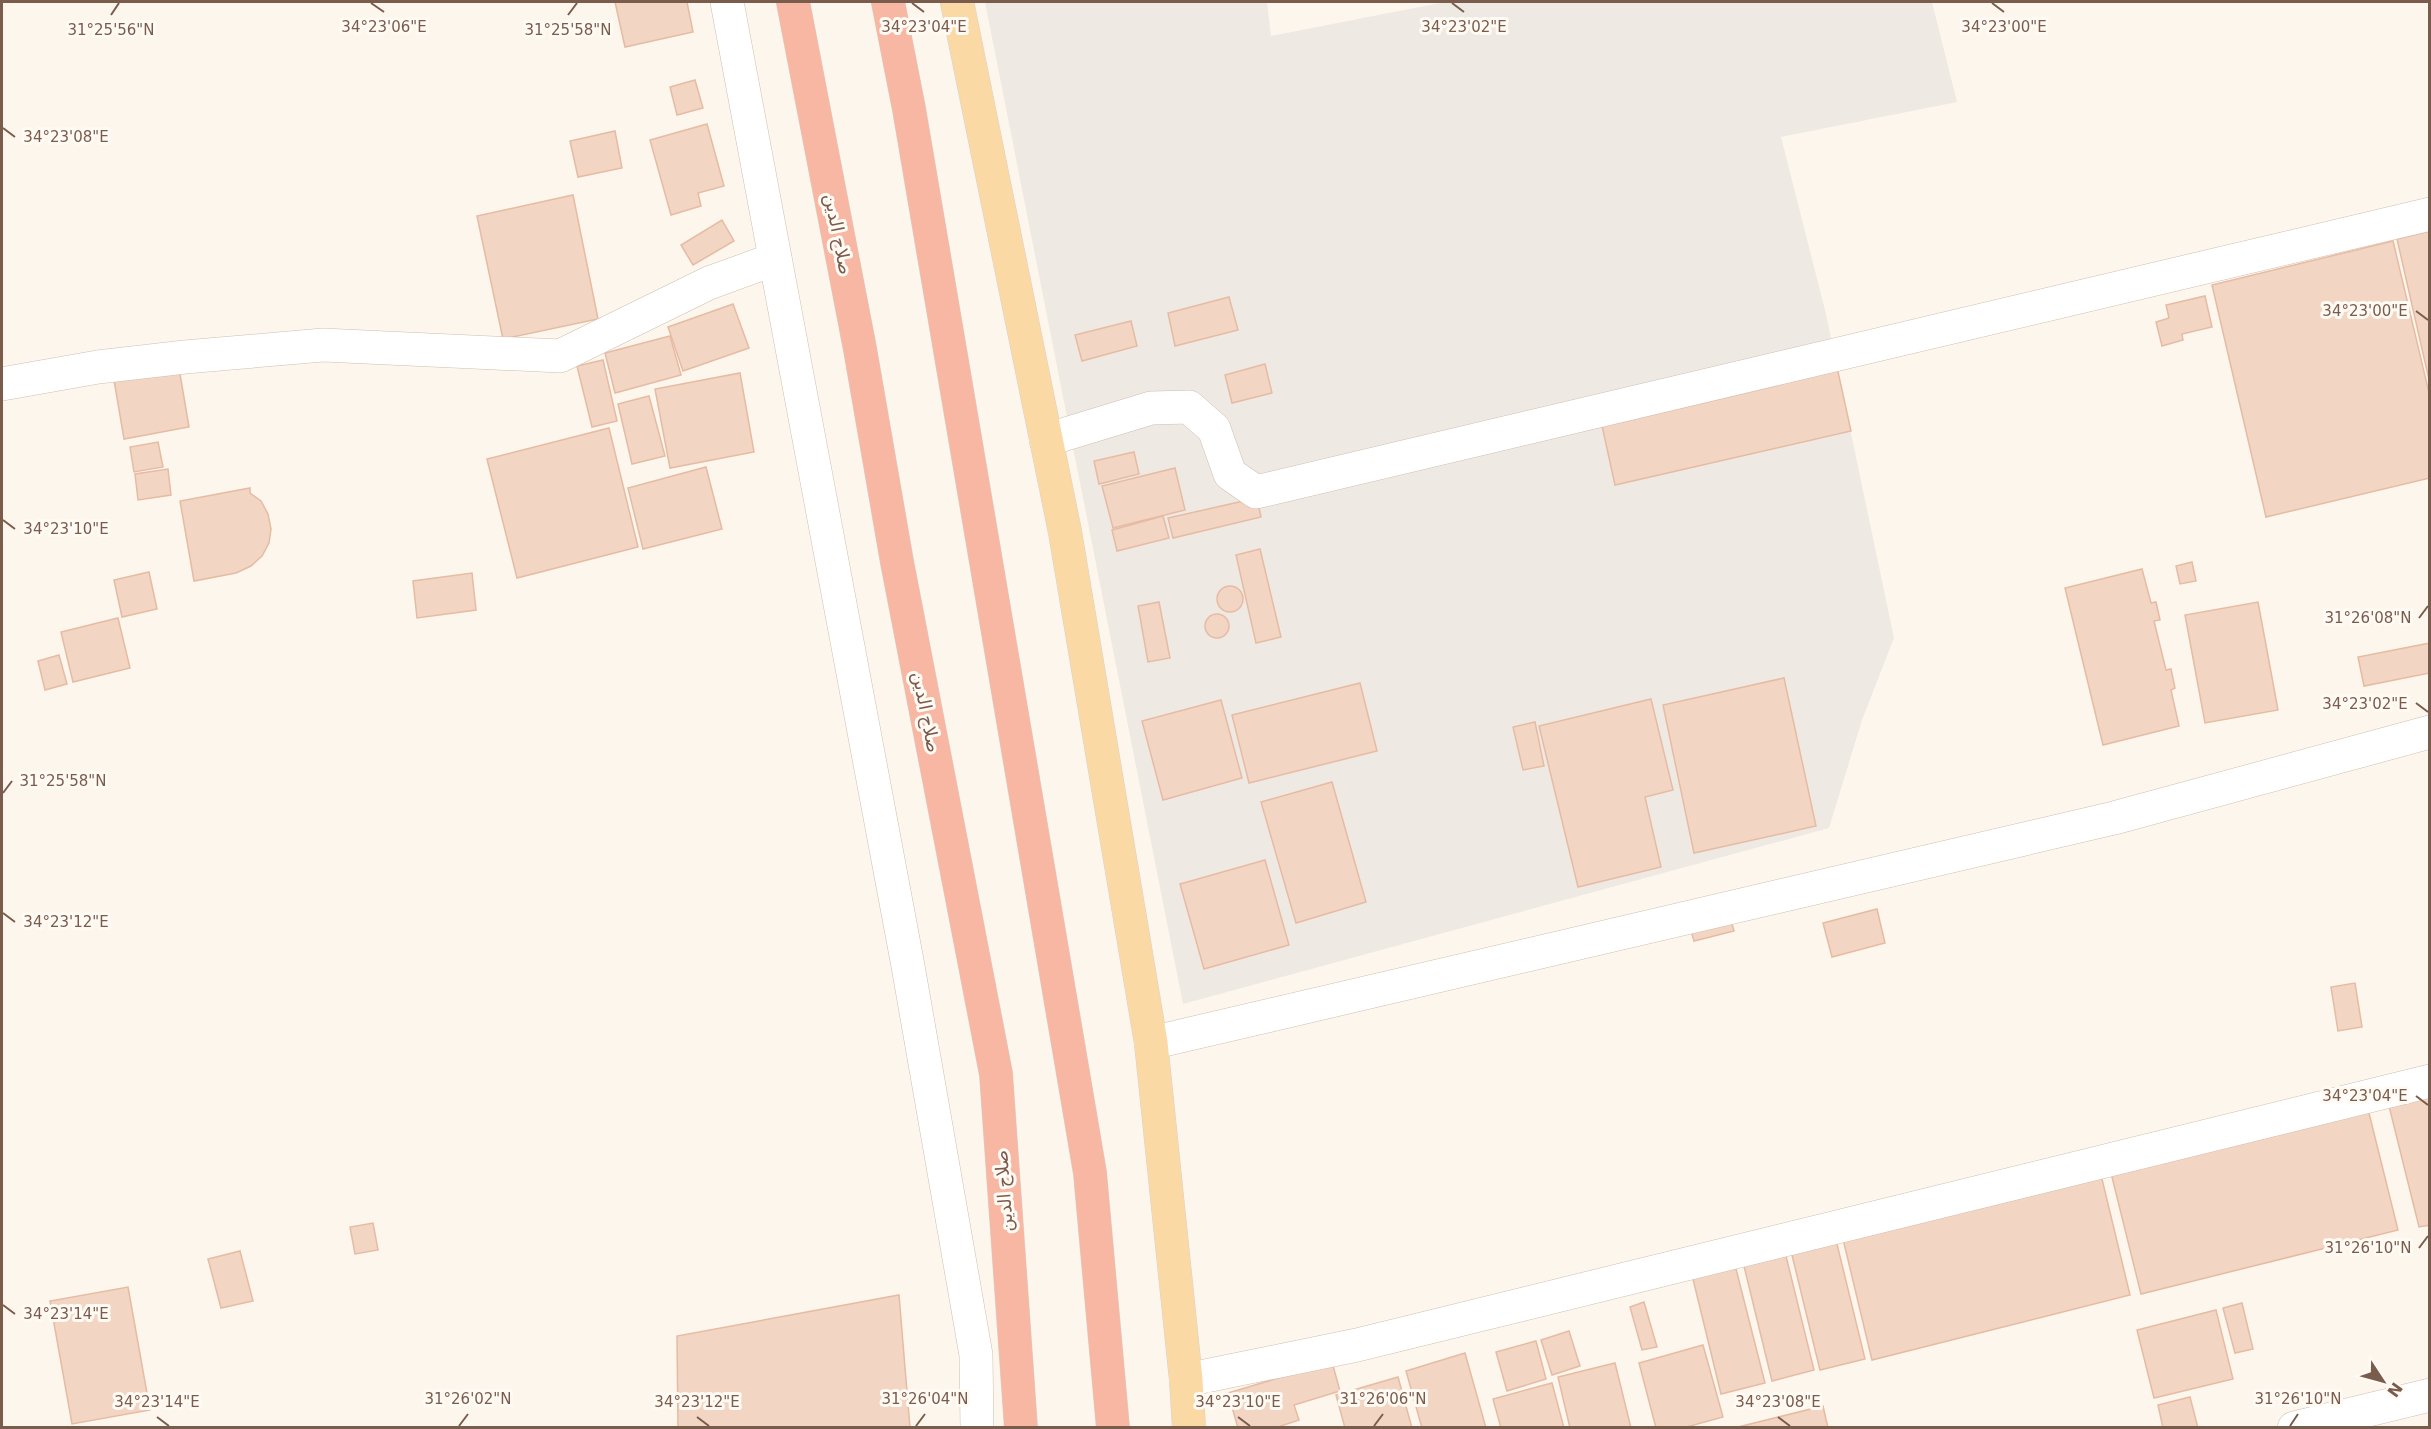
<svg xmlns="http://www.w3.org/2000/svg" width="2431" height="1429" font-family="'DejaVu Sans',Vazirmatn,sans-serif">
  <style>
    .industrial { fill: #efe9e4 }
    .building { fill: #f3d5c3; stroke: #e6bba3; stroke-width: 1.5 }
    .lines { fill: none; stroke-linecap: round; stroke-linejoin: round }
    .minor-casing { stroke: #d1beb0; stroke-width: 34 }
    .major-casing { stroke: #dad1cd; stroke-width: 34 }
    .highway-casing { stroke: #dad1cd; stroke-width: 34 }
    .minor { stroke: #fff; stroke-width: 33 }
    .major { stroke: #fbd9a5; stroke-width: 33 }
    .highway { stroke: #f7b7a3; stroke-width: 33 }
    .ticks { fill: none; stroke: #7a5c4d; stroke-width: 2 }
    .labels { text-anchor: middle; stroke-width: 6; stroke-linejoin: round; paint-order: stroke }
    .street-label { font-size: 18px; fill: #7a5c4d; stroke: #fffaf3 }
    .ticks-label { font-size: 15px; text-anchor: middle; fill: #7a5c4d; stroke: #fffaf3; stroke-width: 6; stroke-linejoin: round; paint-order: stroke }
  </style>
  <rect width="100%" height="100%" fill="#fdf6ec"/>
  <path class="industrial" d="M985 2H1267L1271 36 1445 2H1932L1957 102 1781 137 1826 314 1894 638 1862 720 1829 828 1183 1004Z"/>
  <g class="building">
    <path d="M615 2H687L693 32 625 47Z"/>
    <path d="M695 80 703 108 677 115 670 87Z"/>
    <path d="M707 124 724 186 698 193 701 206 671 215 650 140Z"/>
    <path d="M615 131 622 168 578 177 570 141Z"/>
    <path d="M573 195 598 319 503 339 477 216Z"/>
    <path d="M722 220 734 241 693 265 681 245Z"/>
    <path d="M2430 231V384L2397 239Z"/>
    <path d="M2393 241 2430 397V478L2266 517 2212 285Z"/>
    <path d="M2205 296 2212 327 2182 334 2183 340 2162 346 2156 322 2169 318 2166 305Z"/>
    <path d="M1229 297 1238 330 1175 346 1168 313Z"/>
    <path d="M733 304 749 348 683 371 668 327Z"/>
    <path d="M1131 321 1137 346 1082 361 1075 335Z"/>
    <path d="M670 336 681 375 615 393 605 353Z"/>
    <path d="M1835 358 1851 431 1615 485 1599 412Z"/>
    <path d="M603 360 617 421 592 427 577 366Z"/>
    <path d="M1265 364 1272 393 1232 403 1225 375Z"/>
    <path d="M179 368 189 427 124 439 114 380Z"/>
    <path d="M740 373 754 452 670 468 655 389Z"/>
    <path d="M649 396 665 456 632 464 618 404Z"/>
    <path d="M609 428 638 547 517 578 487 459Z"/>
    <path d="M158 442 163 467 134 472 130 447Z"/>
    <path d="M1134 452 1139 474 1099 484 1094 461Z"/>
    <path d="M706 467 722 529 643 549 628 488Z"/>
    <path d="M1175 468 1185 510 1113 528 1102 486Z"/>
    <path d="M168 469 171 495 138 500 135 474Z"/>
    <path d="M250 488V493L261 501 268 514 271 529 269 543 262 556 251 566 236 573 194 581 180 501Z"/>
    <path d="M1257 498 1261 517 1173 538 1168 518Z"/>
    <path d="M1163 516 1169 538 1117 551 1112 530Z"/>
    <path d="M1260 549 1281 637 1256 643 1236 555Z"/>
    <path d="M2192 562 2196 581 2180 584 2176 566Z"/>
    <path d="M2142 569 2151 603 2156 602 2160 620 2154 621 2166 670 2171 669 2175 688 2171 690 2179 726 2103 745 2065 588Z"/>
    <path d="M149 572 157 609 122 617 114 580Z"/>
    <path d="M472 573 476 610 417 618 413 581Z"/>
    <circle cx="1230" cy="599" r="13"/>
    <path d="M1159 602 1170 658 1148 662 1138 606Z"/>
    <path d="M2258 602 2278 710 2205 723 2185 615Z"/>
    <circle cx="1217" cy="626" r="12"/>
    <path d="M118 618 130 668 73 682 61 632Z"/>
    <path d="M2430 643V673L2364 686 2358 657Z"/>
    <path d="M59 655 67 684 45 690 38 661Z"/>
    <path d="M1784 678 1816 826 1694 853 1663 705Z"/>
    <path d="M1360 683 1377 751 1249 783 1232 715Z"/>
    <path d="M1651 699 1673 790 1645 797 1661 867 1578 887 1539 726Z"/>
    <path d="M1221 700 1242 778 1163 800 1142 721Z"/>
    <path d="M1535 722 1544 766 1523 770 1513 727Z"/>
    <path d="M1332 782 1366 902 1296 923 1261 802Z"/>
    <path d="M1265 860 1289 945 1204 969 1180 884Z"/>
    <path d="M1877 909 1885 943 1832 957 1823 923Z"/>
    <path d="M1728 910 1734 931 1694 941 1688 920Z"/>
    <path d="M2355 983 2362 1027 2338 1031 2331 987Z"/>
    <path d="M2430 1091V1225L2419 1227 2388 1102Z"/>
    <path d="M2368 1109 2398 1230 2141 1294 2111 1173Z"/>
    <path d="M2101 1175 2130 1295 1872 1360 1843 1239Z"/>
    <path d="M373 1223 378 1250 355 1254 350 1227Z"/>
    <path d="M1836 1240 1865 1359 1820 1370 1791 1251Z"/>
    <path d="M240 1251 253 1301 221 1308 208 1259Z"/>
    <path d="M1785 1252 1814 1370 1772 1381 1743 1262Z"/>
    <path d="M1735 1265 1765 1383 1721 1394 1692 1275Z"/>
    <path d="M128 1287 150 1410 72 1424 50 1301Z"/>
    <path d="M899 1295 910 1428H678L677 1336Z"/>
    <path d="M1644 1302 1657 1347 1642 1350 1630 1307Z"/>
    <path d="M2242 1303 2253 1349 2235 1353 2223 1308Z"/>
    <path d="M2216 1310 2233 1379 2154 1398 2137 1330Z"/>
    <path d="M1569 1331 1580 1366 1552 1375 1541 1340Z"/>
    <path d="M1536 1341 1546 1379 1507 1391 1496 1352Z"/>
    <path d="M1703 1345 1723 1417 1683 1428H1656L1639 1363Z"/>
    <path d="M1465 1353 1486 1428H1422L1406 1371Z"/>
    <path d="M1332 1362 1340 1391 1294 1405 1299 1420 1275 1428H1238L1228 1393Z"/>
    <path d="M1615 1363 1631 1428H1570L1558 1377Z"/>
    <path d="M1398 1377 1412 1428H1345L1336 1395Z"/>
    <path d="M1552 1383 1564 1428H1501L1493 1399Z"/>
    <path d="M2190 1397 2198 1428H2163L2158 1405Z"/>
    <path d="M1823 1406 1828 1428H1734Z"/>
  </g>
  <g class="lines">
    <defs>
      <g id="minor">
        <path d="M727 2 908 966 976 1355 977 1428"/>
        <path d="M2 384 98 367 185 357 323 345 560 356 709 283 775 259"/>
        <path d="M1046 440 1151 408 1189 407 1214 429 1230 474 1256 492 2430 214"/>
        <path d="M1151 1043 2114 818 2430 732"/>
        <path d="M1186 1380 1357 1345 2430 1081"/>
        <path d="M2294 1428 2430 1395"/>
      </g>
      <path id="major" d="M957 2 1065 532 1151 1043 1186 1380 1189 1428"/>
      <g id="highway">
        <path d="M793 2 860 349 897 562 996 1074 1021 1428"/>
        <path d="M888 2 909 109 1090 1173 1113 1428"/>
      </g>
    </defs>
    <use href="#minor" class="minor-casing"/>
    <use href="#major" class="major-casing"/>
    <use href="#highway" class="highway-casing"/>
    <use href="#minor" class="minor"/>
    <use href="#major" class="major"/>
    <use href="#highway" class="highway"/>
  </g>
  <path class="ticks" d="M371 3 384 12M912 3 924 12M1452 3 1464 12M1992 3 2004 12M111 15 119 3M568 15 577 3M3 128 15 137M2416 311 2428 320M3 520 15 529M2419 618 2428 606M2416 703 2428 712M3 793 12 781M3 913 15 922M2416 1096 2428 1105M2419 1248 2428 1236M3 1305 15 1314M157 1417 169 1426M697 1417 709 1426M1238 1417 1250 1426M1778 1417 1790 1426M459 1426 468 1414M916 1426 925 1414M1374 1426 1383 1414M2290 1426 2298 1414"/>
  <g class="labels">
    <g class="street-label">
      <text transform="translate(838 234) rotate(79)" y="6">صلاح الدين</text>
      <text transform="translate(926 712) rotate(79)" y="6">صلاح الدين</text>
      <text transform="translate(1004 1191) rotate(-94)" y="6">صلاح الدين</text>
    </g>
  </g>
  <g class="ticks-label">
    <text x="384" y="32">34°23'06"E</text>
    <text x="924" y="32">34°23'04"E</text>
    <text x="1464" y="32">34°23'02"E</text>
    <text x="2004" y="32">34°23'00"E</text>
    <text x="568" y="35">31°25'58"N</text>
    <text x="111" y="35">31°25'56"N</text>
    <text x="66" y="142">34°23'08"E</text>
    <text x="2365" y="316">34°23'00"E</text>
    <text x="66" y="534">34°23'10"E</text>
    <text x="2368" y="623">31°26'08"N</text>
    <text x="2365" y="709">34°23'02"E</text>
    <text x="63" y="786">31°25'58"N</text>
    <text x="66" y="927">34°23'12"E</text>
    <text x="2365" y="1101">34°23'04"E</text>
    <text x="2368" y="1253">31°26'10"N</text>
    <text x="66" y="1319">34°23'14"E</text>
    <text x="468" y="1404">31°26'02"N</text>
    <text x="925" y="1404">31°26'04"N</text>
    <text x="1383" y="1404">31°26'06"N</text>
    <text x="2298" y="1404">31°26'10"N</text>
    <text x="157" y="1407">34°23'14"E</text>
    <text x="697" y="1407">34°23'12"E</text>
    <text x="1238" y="1407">34°23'10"E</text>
    <text x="1778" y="1407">34°23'08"E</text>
  </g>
  <rect width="2431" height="1429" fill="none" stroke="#7a5c4d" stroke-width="6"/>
  <g transform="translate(2383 1381) rotate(126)" stroke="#fffaf3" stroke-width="4.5" paint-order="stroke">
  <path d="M0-4.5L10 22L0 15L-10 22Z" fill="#7a5c4d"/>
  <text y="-9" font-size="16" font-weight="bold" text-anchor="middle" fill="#7a5c4d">N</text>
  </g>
</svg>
